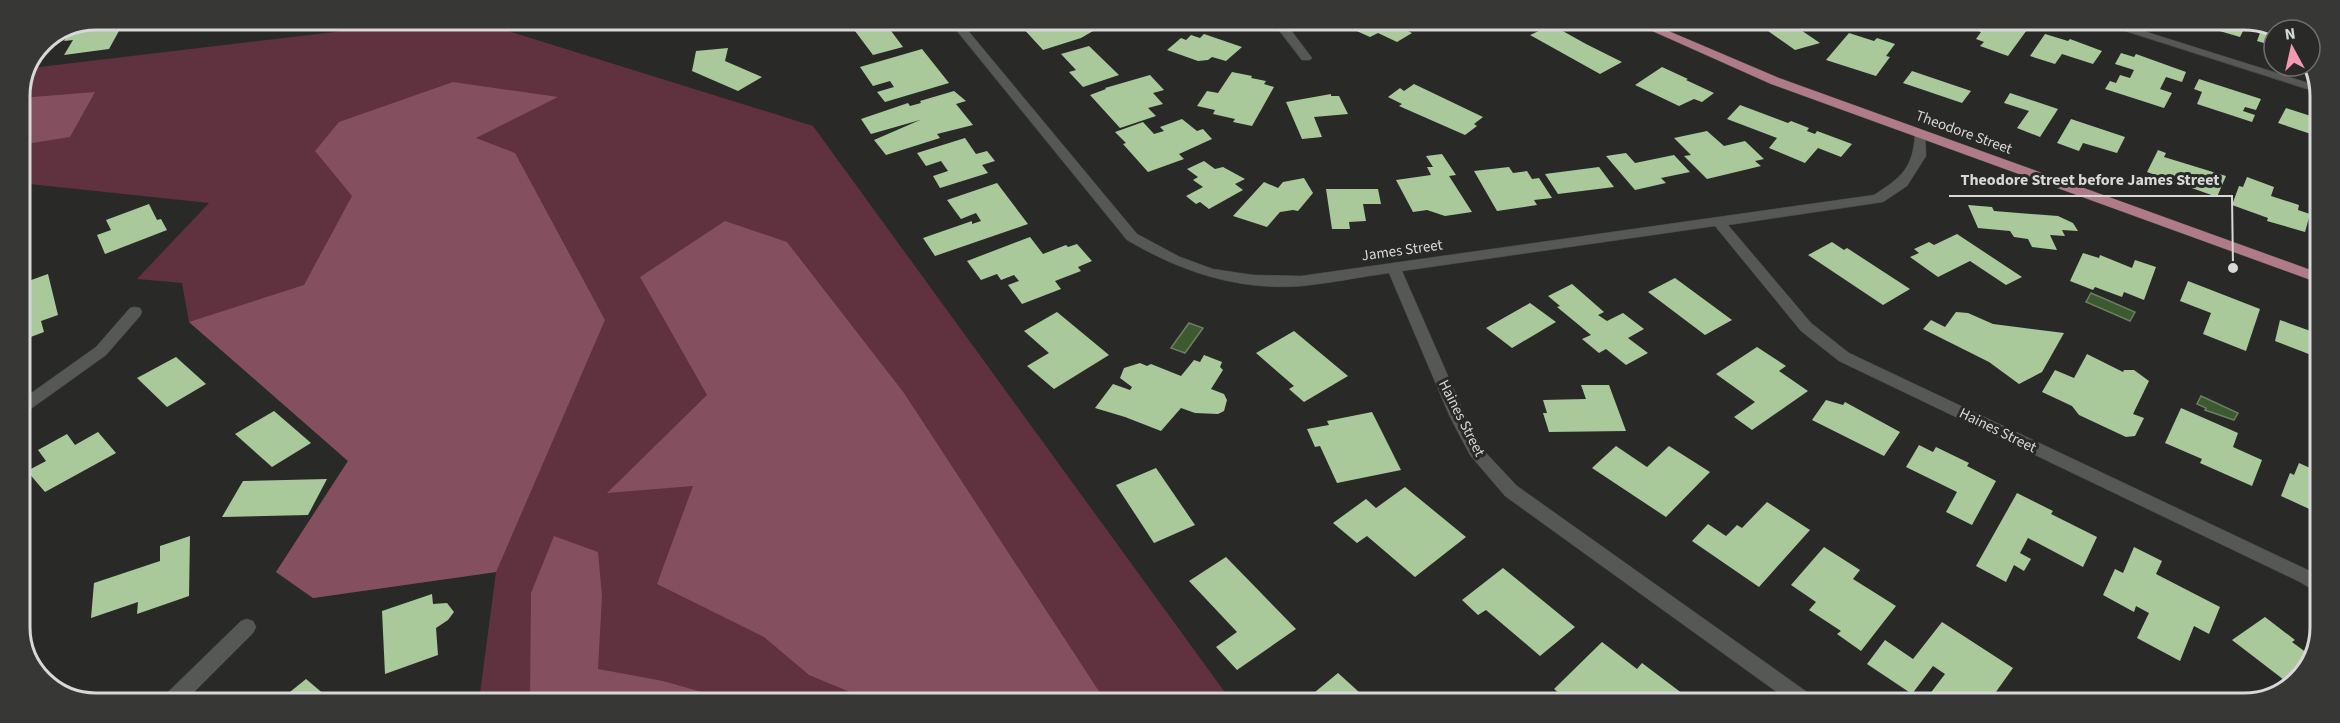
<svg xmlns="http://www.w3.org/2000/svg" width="2340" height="723" font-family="'Source Sans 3',sans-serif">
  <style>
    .green { fill: #60313e }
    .forest { fill: #844f5e }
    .water { fill: #3d5930; stroke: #6b7f62; stroke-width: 1.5 }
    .building { fill: #a9c99b }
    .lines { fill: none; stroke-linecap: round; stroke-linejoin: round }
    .minor-casing { stroke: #454644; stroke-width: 1 }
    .major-casing { stroke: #454644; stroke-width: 1 }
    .minor { fill: #565855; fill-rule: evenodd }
    .major { fill: #af7b88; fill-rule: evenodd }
    .labels { text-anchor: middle; stroke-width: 6; stroke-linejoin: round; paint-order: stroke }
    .street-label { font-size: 15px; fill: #d7d8d7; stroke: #292a28 }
    .rim { fill: none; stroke: #d7d8d7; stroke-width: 3 }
    .leader { fill: none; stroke: #d7d8d7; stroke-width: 2 }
    .callout-dot { fill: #d7d8d7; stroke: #292a28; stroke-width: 2 }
    .callout-label { font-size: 16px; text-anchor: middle; font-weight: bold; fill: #d7d8d7; stroke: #292a28; stroke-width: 6; stroke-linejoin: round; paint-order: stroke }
  </style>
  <rect width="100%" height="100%" fill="#292a28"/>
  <path class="green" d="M436 20H473L813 126 1232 702 479 701 496 572 313 598 276 572 348 461 189 322 182 283 137 279 209 203 20 183V96L31 68Z"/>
  <g class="forest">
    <path d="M453 82 558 97 476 138 515 153 605 320 496 572 313 598 276 572 348 461 189 322 304 285 352 196 315 151 339 122Z"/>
    <path d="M95 92 70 137 20 145V98Z"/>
    <path d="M725 221 787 242 904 393 1106 702H874L809 675 764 637 657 584 693 486 607 493 707 395 640 277Z"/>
    <path d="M554 536 598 552 602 596 598 669 663 681 737 702 530 701 531 593Z"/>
  </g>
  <g class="water">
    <path d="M2091 293 2135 312 2130 321 2086 302Z"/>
    <path d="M1189 323 1203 328 1185 353 1171 348Z"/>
    <path d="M2201 396 2238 413 2234 420 2205 410 2206 408 2197 404Z"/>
  </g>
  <g class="building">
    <path d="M96 20H125L109 49 64 55 73 40 64 41 71 30Z"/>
    <path d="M163 20H198L196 23 159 28Z"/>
    <path d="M877 20H883L903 47 873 55 852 27Z"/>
    <path d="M1038 21 1048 31 1075 21H1086L1100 27 1081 38 1043 50 1021 26Z"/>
    <path d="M1356 21H1388L1412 33 1397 42 1378 33 1370 37 1350 28 1357 24 1353 23Z"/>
    <path d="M1491 21H1521L1503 29Z"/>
    <path d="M1776 22H1789L1820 43 1795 50 1761 26Z"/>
    <path d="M1919 22H1950L1944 30Z"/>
    <path d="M1970 22H2027L2032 23 2008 56 1980 46 1984 42 1976 39 1981 32 1966 26Z"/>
    <path d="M2200 22H2243L2247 23 2240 37 2206 27 2207 25Z"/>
    <path d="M2264 22 2274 29V46L2257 41Z"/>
    <path d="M1552 25 1586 44 1622 62 1600 74 1530 35Z"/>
    <path d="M1849 33 1874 41 1877 38 1895 44 1886 56 1890 57 1876 76 1826 60Z"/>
    <path d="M1204 34 1242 47 1226 61 1212 57 1208 60 1198 61 1167 50 1181 38 1186 40 1191 35 1200 38Z"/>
    <path d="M2045 34 2068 41 2070 39 2102 51 2093 64 2062 54 2055 64 2030 56Z"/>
    <path d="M1089 46 1119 75 1083 87 1069 72 1076 70 1061 54Z"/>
    <path d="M728 48 725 61 762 77 738 91 692 71 696 51Z"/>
    <path d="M922 49 949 83 885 102 877 92 894 87 890 81 873 86 860 67Z"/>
    <path d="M2121 53 2134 57 2136 54 2186 72 2182 82 2166 77 2160 89 2172 93 2164 108 2105 89 2110 81 2116 83 2120 75 2130 78 2134 70 2115 64Z"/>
    <path d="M1662 67 1688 79 1686 80 1714 93 1702 102 1694 99 1679 106 1635 85Z"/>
    <path d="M1912 71 1971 91 1962 103 1903 83Z"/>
    <path d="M1232 72 1252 76 1251 78 1266 81 1264 84 1274 87 1252 126 1233 122 1235 119 1213 114 1215 110 1197 106 1207 91 1218 93Z"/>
    <path d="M1150 75 1164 90 1153 93 1163 104 1148 108 1156 116 1120 128 1090 95 1106 89 1105 88Z"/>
    <path d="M2199 79 2261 99 2256 110 2245 107 2243 111 2255 115 2252 122 2197 104 2202 92 2194 89Z"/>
    <path d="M1414 84 1483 117 1474 124 1477 126 1465 135 1399 106 1402 104 1388 97 1400 88 1404 91Z"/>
    <path d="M954 91 966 101 956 104 973 125 937 134 940 138 886 155 874 140 920 120 871 134 861 119 908 103 910 106 921 103 920 101Z"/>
    <path d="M2010 93 2058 109 2040 137 2017 128 2029 111 2004 103Z"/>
    <path d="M1331 94V96H1339L1348 114 1314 117 1322 137 1302 139 1286 102Z"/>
    <path d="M1740 105 1788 123 1791 121 1809 128 1807 131 1815 134 1817 131 1852 144 1841 157 1818 148 1805 163 1769 148 1777 138 1727 119Z"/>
    <path d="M2286 108 2320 119V137L2278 123Z"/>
    <path d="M1182 119 1197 131 1203 129 1212 139 1179 154 1184 159 1148 172 1123 144 1126 143 1115 132 1143 122 1154 134 1164 131 1160 127Z"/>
    <path d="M2071 119 2125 137 2117 153 2083 143 2079 151 2057 143Z"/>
    <path d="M1707 131 1724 146 1745 141 1764 159 1755 161 1761 166 1707 179 1684 156 1691 155 1674 138Z"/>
    <path d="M965 138 976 154 987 151 995 161 982 165 988 173 940 188 933 176 948 171 941 161 926 166 917 153Z"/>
    <path d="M2158 150 2166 153 2164 157 2226 176 2217 197 2147 172Z"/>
    <path d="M1626 153 1635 163 1674 155 1690 172 1661 178 1666 183 1635 190 1606 156Z"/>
    <path d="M1442 154 1456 175 1449 176 1472 212 1445 216 1427 210 1413 212 1396 180 1431 175 1427 167H1433L1426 156Z"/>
    <path d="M1204 161 1215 169 1223 167 1245 179 1235 184 1243 190 1209 209 1200 202 1196 204 1186 196 1203 187 1193 180 1198 177 1187 169Z"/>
    <path d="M1509 167 1513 173 1527 171 1532 179 1539 178 1552 198 1534 200 1537 205 1497 211 1474 171Z"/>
    <path d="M1599 167 1614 187 1558 194 1545 174Z"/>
    <path d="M2247 177 2274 187 2271 196 2299 205 2298 210 2310 214 2305 232 2267 221 2268 218 2232 205 2239 186 2243 187Z"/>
    <path d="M1304 178 1313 193 1298 211 1293 210 1280 212 1267 227 1233 216 1264 182 1278 188 1283 182Z"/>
    <path d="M997 183 1028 224 935 256 923 238 972 221V224L981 221 976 213 961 219 947 200Z"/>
    <path d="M1326 189H1378L1381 204H1363L1366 221 1349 222 1350 229H1332Z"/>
    <path d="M149 204 157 220 161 219 167 230 105 254 97 235 111 230 106 220Z"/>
    <path d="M1968 205 1992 207 1994 211 2058 216 2073 223 2078 231 2062 230 2065 236 2050 235 2057 250 2032 247 2028 239 2014 237 2010 231 1978 228Z"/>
    <path d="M1957 234 2022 277 2006 285 1970 261 1938 277 1910 257 1919 253 1914 249 1929 242 1934 245Z"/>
    <path d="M1030 237 1043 254 1066 245 1068 247 1077 244 1092 261 1078 267 1081 271 1055 281 1061 289 1022 304 1008 285 1019 281 1014 275 1001 280 997 274 981 280 967 261Z"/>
    <path d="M1832 242 1844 250 1847 248 1910 289 1883 305 1808 255Z"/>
    <path d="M2083 253 2099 258 2100 255 2132 268 2135 260 2156 267 2144 300 2124 292 2122 297 2095 287 2093 290 2070 281Z"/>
    <path d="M48 274 58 315 41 321 44 332 20 341V284Z"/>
    <path d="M1675 278 1732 320 1705 335 1648 292Z"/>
    <path d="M2188 281 2260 309 2246 351 2203 334 2211 313 2180 301Z"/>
    <path d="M1572 284 1604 312 1598 315 1607 321 1623 313 1644 329 1628 338 1648 353 1626 365 1606 349 1599 353 1582 339 1591 335 1557 307 1560 306 1548 296Z"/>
    <path d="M1530 303 1556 322 1512 348 1486 328Z"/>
    <path d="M1057 312 1109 355 1054 389 1027 366 1049 353 1024 331Z"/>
    <path d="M1956 312 1968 313 1993 324 2064 333 2042 372 2019 384 1989 362 1923 329 1931 320 1945 327Z"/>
    <path d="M2280 320 2319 334V358L2275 341Z"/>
    <path d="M1294 331 1348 376 1304 402 1289 389 1294 386 1256 353Z"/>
    <path d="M1757 347 1786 366 1779 371 1808 391 1752 430 1734 417 1755 402 1716 374Z"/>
    <path d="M2087 354 2123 372 2124 370H2134L2149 381 2133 414 2144 418 2135 436 2126 437 2079 415 2072 406 2042 392 2055 370 2074 378Z"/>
    <path d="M1204 355 1222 362 1220 367 1223 370 1211 389 1224 394 1227 400 1224 411 1218 414 1195 413 1181 408 1161 431 1125 417 1095 408 1113 384 1130 390 1132 387 1120 378 1124 368 1140 363 1147 366 1151 364 1181 376 1194 360 1200 362Z"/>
    <path d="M176 357 206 384 167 407 137 378Z"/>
    <path d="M1581 385H1609L1626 431 1549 432 1543 413H1547L1543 400 1586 399Z"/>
    <path d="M1826 400 1843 405 1845 402 1900 432 1884 456 1812 420Z"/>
    <path d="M2181 408 2238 433 2233 447 2262 460 2252 486 2200 463 2202 459 2165 443Z"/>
    <path d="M274 411 311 443 272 467 235 434Z"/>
    <path d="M1372 412 1401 470 1337 483 1320 446 1315 447 1307 429 1329 425 1327 421Z"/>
    <path d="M98 432 116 453 45 492 27 471 46 461 38 450 67 434 75 445Z"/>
    <path d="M1919 445 1933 452 1936 447 1969 463 1967 466 1996 481 1972 525 1946 512 1957 492 1906 467Z"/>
    <path d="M1616 446 1647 467 1669 446 1710 472 1666 517 1592 468Z"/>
    <path d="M2299 463 2319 472 2318 513 2281 496 2290 473 2294 475Z"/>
    <path d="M1156 468 1195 525 1154 543 1116 485Z"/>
    <path d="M327 479 308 515 222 517 243 481Z"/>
    <path d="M1405 487 1466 537 1415 577 1367 536 1357 543 1333 523 1366 499 1376 508Z"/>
    <path d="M2017 493 2053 511 2051 514 2097 537 2083 567 2028 538 2020 553 2031 559 2024 571 2014 565 2006 582 1976 566Z"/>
    <path d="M1767 502 1810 530 1759 587 1692 541 1708 524 1726 536 1737 525 1742 528Z"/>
    <path d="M190 536 189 596 137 614 138 602 91 618 94 583 160 561V546Z"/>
    <path d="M1824 547 1860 570 1853 579 1896 606 1861 651 1837 634 1841 631 1809 610 1816 602 1791 585Z"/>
    <path d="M2134 547 2162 561 2156 574 2220 607 2209 634 2194 626 2180 661 2137 638 2149 613 2136 606 2134 612 2103 595 2115 569 2123 573Z"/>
    <path d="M1226 557 1296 629 1237 670 1216 647 1237 632 1189 581Z"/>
    <path d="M1503 568 1575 627 1540 656 1486 610 1478 615 1462 600Z"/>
    <path d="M432 594 433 604 447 603 454 612 448 620 436 628 438 655 385 674 382 611Z"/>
    <path d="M2265 617 2295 640 2292 642 2311 656 2292 686 2232 640Z"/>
    <path d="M1942 622 2013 668 1988 703H1923L1945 674 1933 666 1912 694 1867 664 1885 640 1913 659Z"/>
    <path d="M1602 642 1637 669 1642 663 1687 697 1681 703H1571L1554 689Z"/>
    <path d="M1338 673 1370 702H1303Z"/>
    <path d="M306 679 332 701 280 700Z"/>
    <path d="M2031 693 2048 703H2024Z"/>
  </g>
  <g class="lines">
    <defs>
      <g id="minor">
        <path d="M949 21H960L1137 234 1180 257 1213 269 1253 275 1301 276 1874 195C1902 177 1913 168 1915 134L1917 131H1925L1926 156 1907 186 1883 202 1728 225 1811 323 1849 353 2312 572 2318 576V593L2300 582 1839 361 1801 331 1715 226 1402 271 1466 417 1484 451 1517 486 1814 697 1816 703H1792L1505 496 1470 455 1450 417 1389 273C1360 277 1331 283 1302 286 1239 291 1181 272 1127 240Z"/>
        <path d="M1272 21H1284L1312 58 1310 60H1302Z"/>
        <path d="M2097 22H2115L2318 86 2320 93Z"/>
        <path d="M135 307 140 308 142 312 140 316 106 355 25 413 20 415V401L96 347 130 308Z"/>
        <path d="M247 619 253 621 256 627 253 633 185 701H163L165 695 241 621Z"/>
      </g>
      <path id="major" d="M1630 21H1645L1779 78 2319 273V283L1771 84Z"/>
    </defs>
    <use href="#minor" class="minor-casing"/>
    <use href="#major" class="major-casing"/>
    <use href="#minor" class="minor"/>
    <use href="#major" class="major"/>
  </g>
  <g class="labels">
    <g class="street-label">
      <text transform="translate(1964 132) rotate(20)" y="5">Theodore Street</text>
      <text transform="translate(1402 250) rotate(-8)" y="5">James Street</text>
      <text transform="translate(1462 418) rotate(63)" y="5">Haines Street</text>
      <text transform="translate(1998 430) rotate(26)" y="5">Haines Street</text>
    </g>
  </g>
  <path d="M0 0H2340V723H0ZM96 30H2244A66 66 0 0 1 2310 96V627A66 66 0 0 1 2244 693H96A66 66 0 0 1 30 627V96A66 66 0 0 1 96 30Z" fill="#373836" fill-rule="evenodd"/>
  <path class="rim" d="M96 30H2244A66 66 0 0 1 2310 96V627A66 66 0 0 1 2244 693H96A66 66 0 0 1 30 627V96A66 66 0 0 1 96 30Z"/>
  <path class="leader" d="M2233 268L2232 196H1949"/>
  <circle class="callout-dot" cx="2233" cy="268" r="6"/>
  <g class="callout-label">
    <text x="2090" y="185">Theodore Street before James Street</text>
  </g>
  <g transform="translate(2292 48) rotate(352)"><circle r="28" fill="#292a28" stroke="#6f706e" stroke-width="1.5"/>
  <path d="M0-4.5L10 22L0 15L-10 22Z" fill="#f19ab1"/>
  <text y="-9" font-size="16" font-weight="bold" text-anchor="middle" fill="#d7d8d7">N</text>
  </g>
</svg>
